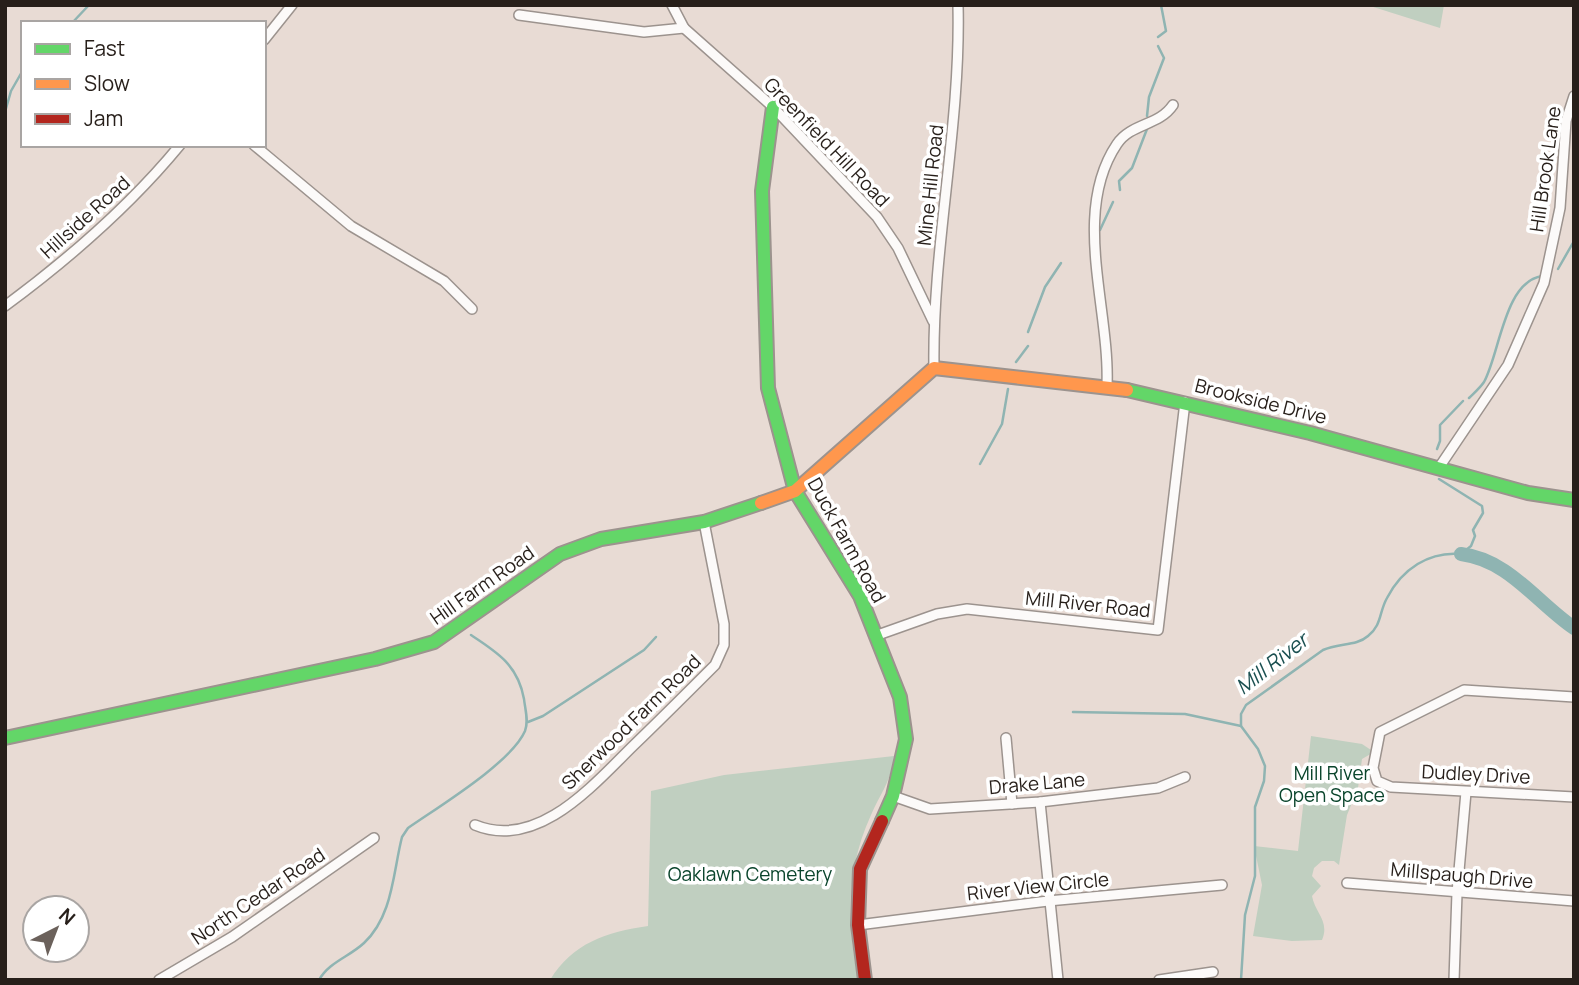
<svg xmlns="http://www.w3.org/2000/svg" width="1579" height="985" font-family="Manrope,sans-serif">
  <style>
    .green { fill: #c0cfc0 }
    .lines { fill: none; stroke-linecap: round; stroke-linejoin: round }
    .stream { stroke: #8fb4b2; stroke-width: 2.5 }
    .river { stroke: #8fb4b2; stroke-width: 14 }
    .street-casing { stroke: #9c938e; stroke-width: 12 }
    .fast-casing { stroke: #9c938e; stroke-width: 16 }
    .slow-casing { stroke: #9c938e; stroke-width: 16 }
    .jam-casing { stroke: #9c938e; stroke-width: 16 }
    .street { stroke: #fcfaf9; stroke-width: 9 }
    .fast { stroke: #63d668; stroke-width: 12 }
    .slow { stroke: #ff974d; stroke-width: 12 }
    .jam { stroke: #b3261e; stroke-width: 12 }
    .labels { text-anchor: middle; stroke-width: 7; stroke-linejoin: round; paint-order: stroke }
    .street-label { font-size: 19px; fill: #271f1a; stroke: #fff }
    .park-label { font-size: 19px; fill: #0a452c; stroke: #fff }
    .water-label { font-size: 21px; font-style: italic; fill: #1b5051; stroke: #fff }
  </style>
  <rect width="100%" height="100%" fill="#e8dbd4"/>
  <g class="green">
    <path d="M1367 5H1444L1440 28Z"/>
    <path d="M1311 736 1362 744 1374 752 1362 759 1358 788 1347 815 1339 865 1334 861H1322L1314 868 1312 876 1321 886 1312 896C1315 913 1330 921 1322 940L1292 941 1253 936 1262 885 1254 846 1298 851Z"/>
    <path d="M894 756C891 782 881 792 871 815 846 869 847 923 858 980H550C573 943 606 932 648 926L651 791 724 775Z"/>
  </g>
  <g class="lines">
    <g class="stream">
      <path d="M72 23 89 5"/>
      <path d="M1158 37 1166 31 1161 5"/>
      <path d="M5 112 11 91 23 70"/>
      <path d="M1147 116 1149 97 1164 58 1158 46"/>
      <path d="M1120 190 1119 181 1132 168 1147 129"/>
      <path d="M1100 230 1113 202"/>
      <path d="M1558 269 1574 241"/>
      <path d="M1028 332 1045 287 1061 263"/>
      <path d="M1016 362 1028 346"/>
      <path d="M1469 398C1474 393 1480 388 1484 382 1500 353 1504 282 1542 276"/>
      <path d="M1437 449 1440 441V425L1463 401"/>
      <path d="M980 464 1002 424 1008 389"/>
      <path d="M1073 712 1185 714 1241 726"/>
      <path d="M528 722 543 716 644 650 656 637"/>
      <path d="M319 980C329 962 349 957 364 943 393 916 393 872 402 837L408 828C438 807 511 763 525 731 529 721 525 709 524 699 518 665 497 652 471 635"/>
      <path d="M1241 980 1245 915 1255 876V807L1264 781 1265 766 1258 749 1241 726V714L1246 705 1323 650C1338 643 1357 646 1368 636 1382 625 1379 612 1387 598 1402 569 1429 551 1461 554L1471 546 1475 536 1473 530 1483 513 1482 506 1439 479"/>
    </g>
    <path class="river" d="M1461 554C1509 560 1536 602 1574 628"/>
    <defs>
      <g id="street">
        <path d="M672 5 684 28 773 107 877 217 898 248 933 321"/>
        <path d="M519 15 644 32 684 28"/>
        <path d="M264 40 292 5"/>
        <path d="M254 145 351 226 444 281 472 309"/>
        <path d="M5 306C70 258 129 207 180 145"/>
        <path d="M934 368C932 247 961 127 958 5"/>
        <path d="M1107 385C1110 309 1071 212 1117 144 1131 123 1159 126 1173 105"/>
        <path d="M1438 469 1508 365 1544 283 1560 208 1566 121 1574 96"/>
        <path d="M875 636 937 614 967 609 1158 630 1185 402"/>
        <path d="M1574 697 1464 690 1380 732 1373 768 1377 781 1391 787 1574 797"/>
        <path d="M1006 738 1012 804"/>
        <path d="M893 796 930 809 1040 802 1158 788 1185 777"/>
        <path d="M1040 802 1058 980"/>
        <path d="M475 825C538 851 594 784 634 745 661 719 688 692 715 665L724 645V624L704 522"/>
        <path d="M1347 883 1574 901"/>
        <path d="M858 925 1048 901 1222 885"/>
        <path d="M159 980 232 937 374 838"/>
        <path d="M1159 980 1213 972"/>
        <path d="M1454 980 1457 893 1466 792"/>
      </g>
      <g id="fast">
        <path d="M773 107 762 191 768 388 795 491 860 596 900 697 906 739 893 796 882 821"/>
        <path d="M1127 390 1310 433 1528 493 1574 500"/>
        <path d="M5 738 375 659 434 642 560 554 601 539 704 522 761 503"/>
      </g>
      <path id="slow" d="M761 503 795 491 934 368 1127 390"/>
      <path id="jam" d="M865 980 858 925 860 869 882 821"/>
    </defs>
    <use href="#street" class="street-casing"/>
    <use href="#fast" class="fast-casing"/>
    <use href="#slow" class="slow-casing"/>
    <use href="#jam" class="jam-casing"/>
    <use href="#street" class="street"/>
    <use href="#fast" class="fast"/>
    <use href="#slow" class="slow"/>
    <use href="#jam" class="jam"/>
  </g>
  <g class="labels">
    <g class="street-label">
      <text transform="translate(827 142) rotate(46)" y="7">Greenfield Hill Road</text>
      <text transform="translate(1545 169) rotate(-82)" y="7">Hill Brook Lane</text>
      <text transform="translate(930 185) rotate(-84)" y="7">Mine Hill Road</text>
      <text transform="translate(85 217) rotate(-42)" y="7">Hillside Road</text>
      <text transform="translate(1261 401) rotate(14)" y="7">Brookside Drive</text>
      <text transform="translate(847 540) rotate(61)" y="7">Duck Farm Road</text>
      <text transform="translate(482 585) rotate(-35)" y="7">Hill Farm Road</text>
      <text transform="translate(1088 604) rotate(6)" y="7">Mill River Road</text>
      <text transform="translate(631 722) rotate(-44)" y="7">Sherwood Farm Road</text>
      <text transform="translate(1476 774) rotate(3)" y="7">Dudley Drive</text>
      <text transform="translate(1037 783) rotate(-5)" y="7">Drake Lane</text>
      <text transform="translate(1462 875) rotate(5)" y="7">Millspaugh Drive</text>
      <text transform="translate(1038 886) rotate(-6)" y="7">River View Circle</text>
      <text transform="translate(258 896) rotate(-34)" y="7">North Cedar Road</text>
    </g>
    <g class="park-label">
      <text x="1332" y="780">Mill River<tspan x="1332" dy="22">Open Space</tspan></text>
      <text x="750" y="881">Oaklawn Cemetery</text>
    </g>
    <g class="water-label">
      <text transform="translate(1272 664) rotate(-38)" y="7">Mill River</text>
    </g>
  </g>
  <rect width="1579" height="985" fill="none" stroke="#271f1a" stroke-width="14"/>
  <rect x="21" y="21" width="245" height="126" fill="#ffffff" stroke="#a9a5a3" stroke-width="2"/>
  <rect x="35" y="44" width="35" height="10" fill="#63d668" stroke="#a9a5a3" stroke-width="2"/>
  <text x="84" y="56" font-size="21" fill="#271f1a">Fast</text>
  <rect x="35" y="79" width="35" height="10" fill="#ff974d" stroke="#a9a5a3" stroke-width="2"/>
  <text x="84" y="91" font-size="21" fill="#271f1a">Slow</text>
  <rect x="35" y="114" width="35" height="10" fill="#b3261e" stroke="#a9a5a3" stroke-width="2"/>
  <text x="84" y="126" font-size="21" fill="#271f1a">Jam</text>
  <g transform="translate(56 929) rotate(42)"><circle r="33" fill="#ffffff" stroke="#a9a5a3" stroke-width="2"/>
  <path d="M0-5L12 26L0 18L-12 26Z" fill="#6b615b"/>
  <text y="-10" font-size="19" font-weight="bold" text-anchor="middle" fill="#271f1a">N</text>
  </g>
</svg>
